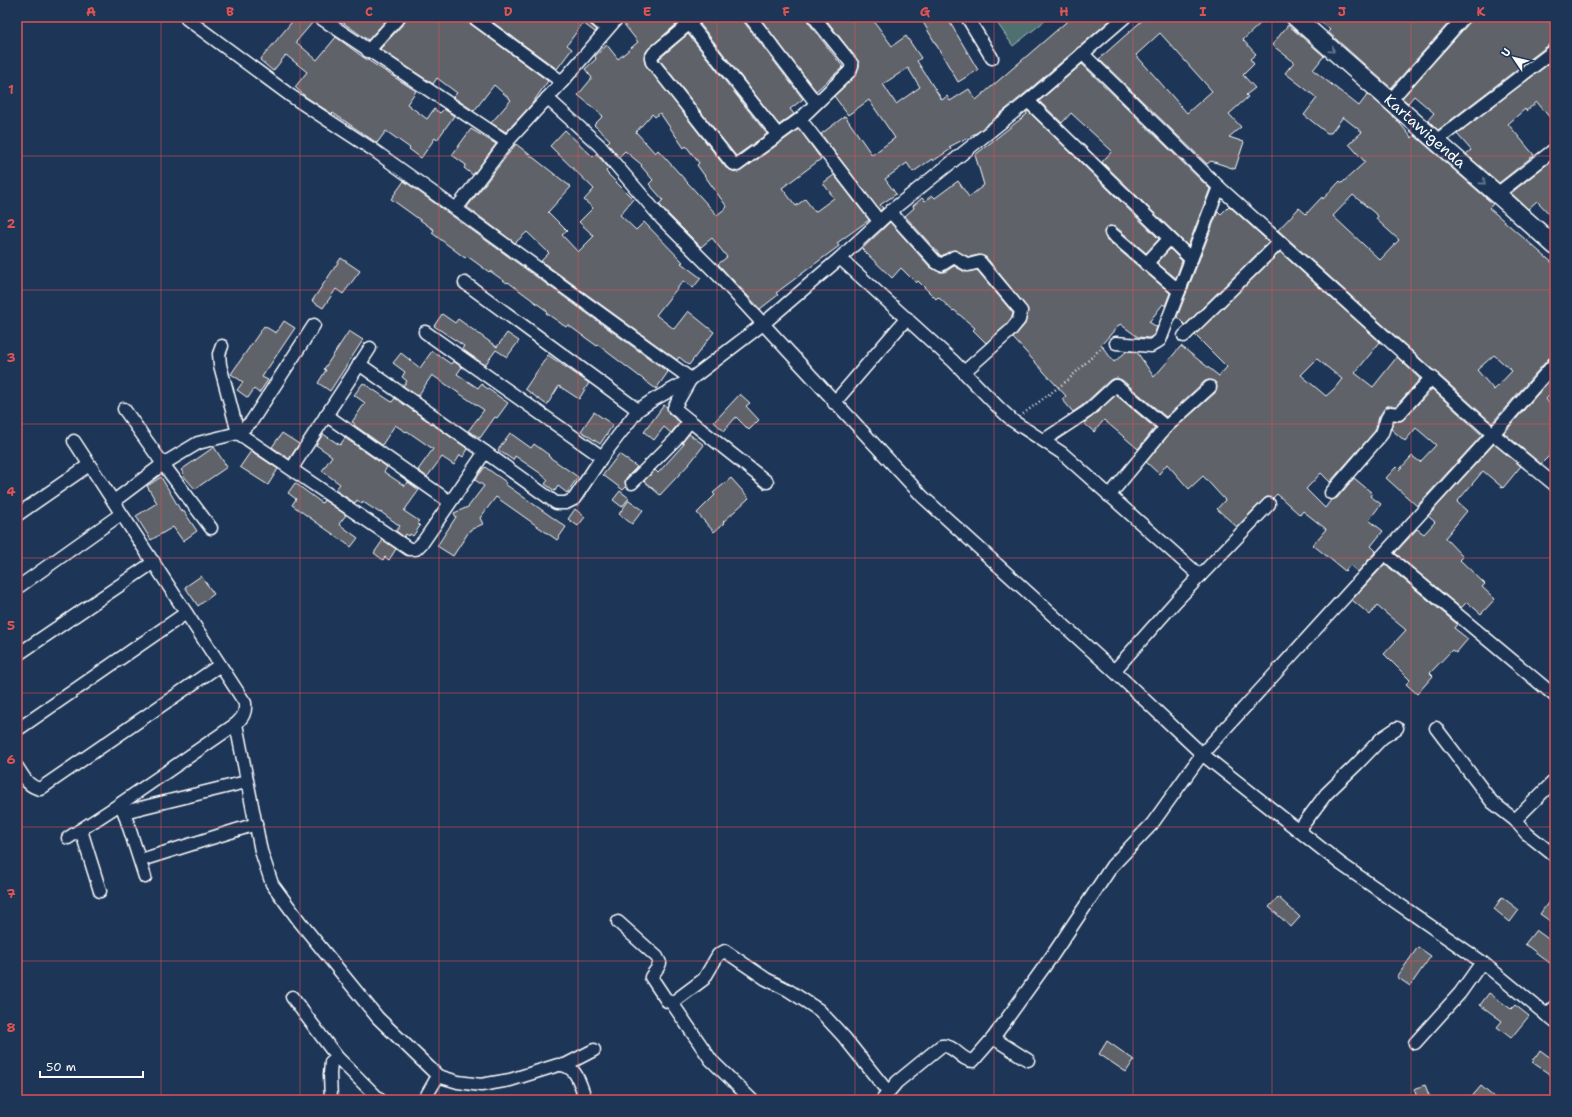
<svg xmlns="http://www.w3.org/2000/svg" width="1572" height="1117" font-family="'Shantell Sans',sans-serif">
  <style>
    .green { fill: #4f7070; stroke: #a7b8b8 }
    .building { fill: #5e6269; stroke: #fff; fill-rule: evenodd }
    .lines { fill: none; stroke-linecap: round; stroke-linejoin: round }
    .street-casing { stroke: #fff; stroke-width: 15 }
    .secondary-casing { stroke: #fff; stroke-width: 20 }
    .path { stroke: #fff; stroke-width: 2.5; stroke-dasharray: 1 3; stroke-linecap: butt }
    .street { stroke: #1d3557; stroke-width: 12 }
    .secondary { stroke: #1d3557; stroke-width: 17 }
    .oneway { stroke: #6c7c92 }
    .grid { fill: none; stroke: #de5353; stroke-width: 1; stroke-opacity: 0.55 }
    .labels { text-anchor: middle; stroke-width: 4; stroke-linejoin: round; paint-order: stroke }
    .street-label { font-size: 15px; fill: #fff; stroke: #1d3557 }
    .neatline { fill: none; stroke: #de5353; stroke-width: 1.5 }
    .grid-label { font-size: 13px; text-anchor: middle; font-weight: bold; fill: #de5353 }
  </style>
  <rect width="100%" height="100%" fill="#1d3557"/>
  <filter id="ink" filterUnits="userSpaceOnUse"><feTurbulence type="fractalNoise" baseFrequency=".025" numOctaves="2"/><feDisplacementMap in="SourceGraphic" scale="8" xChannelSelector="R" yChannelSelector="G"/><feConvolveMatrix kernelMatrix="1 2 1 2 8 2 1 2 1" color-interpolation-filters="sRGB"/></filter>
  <g filter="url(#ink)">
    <path class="green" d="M993 17H1050L1013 46Z"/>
    <g class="building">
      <path d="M296 17H306L313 22 296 42 317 60 336 37 363 57 416 91 407 104 427 119 434 109 440 113 444 109 454 116 437 140 435 138 421 158 409 149 410 148 386 131 377 143 333 113 332 114 306 97 295 87 307 72 286 55 273 71 260 60Z"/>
      <path d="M335 17H389L368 40Z"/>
      <path d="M406 17H461L548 81 531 105 506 132 491 123 511 100 494 85 474 111 453 97 457 93 437 78 433 84 380 49 405 22Z"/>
      <path d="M494 17H519L526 22 530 17H586L588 22 597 30 595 32 583 23 567 45 572 49 557 69 491 21Z"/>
      <path d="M625 17H685L648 49 644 55 645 64 726 168 735 172 741 171 799 129 821 159 782 188 796 206 805 199 815 212 834 198 823 183 834 175 869 220 837 243 839 246 776 293 778 295 760 309 718 264 727 257 712 238 701 247 668 214 659 204 663 200 649 184 653 180 641 166 642 165 625 151 619 157 607 143 610 140 594 125 603 116 578 95 592 78 585 69 596 59 595 56 607 45 618 59 638 42 623 23ZM660 113 684 148 686 146 699 163 697 165 727 207 717 215 658 150 655 153 636 132 652 114 655 117Z"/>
      <path d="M704 17H743L744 22 803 99 790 109 794 114 779 125 700 24 704 20Z"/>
      <path d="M759 17H807L808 22 843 67 816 91Z"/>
      <path d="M824 17H871L892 46 906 36 921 58 917 61 942 100 947 96 950 101 969 89 976 100 1072 17H1114L1023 95 978 132 949 147 951 149 933 161 932 159 913 172 907 163 885 179 896 194 880 205 883 208 880 211 821 134 845 116 872 155 895 138 869 100 848 115 834 96 855 76 859 67V62ZM908 68 920 87 896 104 883 84Z"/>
      <path d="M920 17H945L947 22 949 21 978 70 958 82Z"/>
      <path d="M1146 17H1267L1243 40 1256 54 1250 59 1254 64 1243 75 1255 88 1246 95 1248 97 1229 114 1241 127 1229 137 1244 142 1235 169 1211 161 1207 164 1099 59ZM1160 33 1212 91 1187 113 1136 55Z"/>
      <path d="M1316 17H1454L1391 88 1328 32 1330 30Z"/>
      <path d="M1471 17H1555V43L1550 44 1438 130 1428 120 1434 113 1414 96 1408 103 1402 98 1470 22Z"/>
      <path d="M1288 25 1324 56 1313 70 1359 106 1368 94 1396 119 1412 138 1414 135 1493 204 1489 208 1555 265V356L1549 358 1492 423 1439 375 1437 372 1433 370 1278 230 1299 208 1306 214 1322 197 1323 199 1340 181 1342 183 1365 162 1349 144 1362 132 1343 117 1331 133H1327L1304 115 1317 98 1285 73 1294 62 1272 45ZM1353 195 1378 216 1376 219 1399 240 1380 260 1333 216ZM1494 355 1512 371 1494 390 1477 370Z"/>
      <path d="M688 34 767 134 736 156 659 59Z"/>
      <path d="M1555 59V124L1537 102 1526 111 1525 109 1508 124 1534 155 1499 183 1466 154 1471 150 1457 134Z"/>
      <path d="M1082 64 1210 189 1188 246 1102 162 1112 151 1071 113 1062 123 1039 101Z"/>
      <path d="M1028 111 1159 239 1146 253 1116 227 1109 226 1104 231 1106 239 1170 293 1165 306 1163 304 1149 322 1157 327 1154 335 1149 338 1138 337 1120 324 1101 345 1114 362 1127 351 1137 352 1154 377 1181 346 1219 376 1227 367 1195 335 1280 252 1380 342 1355 373 1373 387 1397 357 1420 379 1396 406H1387L1384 409 1379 417 1375 431 1330 482 1321 473 1306 489 1325 508 1331 500 1337 498 1354 478 1372 493 1370 496 1381 504 1369 520 1383 531 1371 546 1376 551 1358 572 1350 565 1345 571 1313 545 1326 529 1303 511 1300 515 1277 494 1273 498 1267 497 1264 499 1237 527 1217 509 1225 500 1203 476 1189 489 1167 464 1159 474 1146 462 1171 432 1215 393 1217 386 1215 382 1209 380 1205 381 1166 417 1122 380 1117 378 1110 380 1083 405 1073 412 1062 399 1066 396 1013 338 1025 324 1028 309 986 257 979 255 969 257 954 250 941 256 905 216 914 208 913 206 922 198 925 201 932 195 935 198 958 181 969 197 984 185 975 155 1027 114 1026 112ZM1317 359 1342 379 1334 389 1326 396 1301 375Z"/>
      <path d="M471 129 496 144 473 175 464 168 466 165 452 155Z"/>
      <path d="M565 130 593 157 596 154 609 168 606 171 607 173 633 199 620 215 636 230 644 222 683 262 681 263 701 278 693 288 683 281 656 315 674 329 688 311 714 332 689 365 679 357 677 360 541 261 549 253 527 232 515 243 467 207 516 144 571 187 548 212 567 231 562 235 578 252 594 236 579 222 593 208 584 200 594 189 550 146Z"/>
      <path d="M1551 161 1555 165V220L1537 201 1528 209 1511 193Z"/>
      <path d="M404 181 668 372 656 389 598 345 597 346 568 325 566 327 546 313 547 311 508 282 507 283 490 271 489 272 467 256 465 258 432 233 434 230 391 199Z"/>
      <path d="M1229 206 1269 242 1185 325 1177 317 1218 211 1221 214Z"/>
      <path d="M890 222 930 267 937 271 945 272 954 266 965 272 977 270 1013 313 1012 317 1005 326 986 343 973 330 975 328 954 310 953 311 938 297 936 299 918 281 916 283 901 268 892 278 862 249Z"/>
      <path d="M1170 249 1182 261 1176 278 1157 263Z"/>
      <path d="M341 258 360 271 343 294 336 289 323 308 312 301Z"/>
      <path d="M442 314 455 323 458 319 497 347 507 333 519 341 507 357 496 350 485 365 462 349 464 346 434 326Z"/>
      <path d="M284 321 295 328 262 377 268 380 259 393 254 389 248 398 237 390 243 382 231 374 264 326 276 333Z"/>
      <path d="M349 331 363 340 330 391 318 383 326 370 324 369Z"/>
      <path d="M432 351 451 364 453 361 462 367 457 374 478 388 481 384 508 403 497 418 495 417 480 438 468 431 484 410 432 375 418 396 403 386 407 381 402 377 405 372 393 363 401 353 420 368Z"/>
      <path d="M548 355 589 383 579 399 559 386 547 405 525 389Z"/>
      <path d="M1555 374V390L1546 399 1555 411V448L1550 453 1551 454 1541 464 1504 433Z"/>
      <path d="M363 383 392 402 395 398 468 449 463 457 460 455 454 465 442 457 427 477 418 470 433 449 407 431 406 432 395 425 382 445 354 425 355 424 352 422 365 403 354 395Z"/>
      <path d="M1432 389 1482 435 1417 506 1386 478 1396 467 1399 470 1412 456 1420 462 1436 445 1416 428 1405 441 1391 429 1394 421H1401L1404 419Z"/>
      <path d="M740 394 750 403 746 406 759 420 749 430 736 417 724 431 714 422Z"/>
      <path d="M1116 395 1155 428 1138 449 1104 420 1094 432 1084 423 1093 416Z"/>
      <path d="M664 405 667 407 669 414 680 422 671 433 664 427 654 440 644 432Z"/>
      <path d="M594 412 613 425 600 444 581 431Z"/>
      <path d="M282 433 299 444 289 459 272 447Z"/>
      <path d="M510 433 531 448 534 444 549 455 548 456 578 477 567 493 558 486 555 491 545 484 548 480 540 473 515 456 513 460 498 450Z"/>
      <path d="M323 434 340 445 345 438 387 467 384 472 405 486 408 482 419 490 404 511 419 521 417 523 420 526 413 536 410 534 409 536 406 534 404 537 396 531 400 526 381 512 380 513 363 502 362 504 357 500 355 503 335 490 340 484 322 471 332 456 316 445Z"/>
      <path d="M689 434 704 445 690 463 660 495 644 481 655 470 658 473 684 444 682 443Z"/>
      <path d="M1494 444 1521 466 1503 488 1483 471 1457 502 1467 511 1445 538 1463 557 1460 560 1485 584 1482 587 1495 599 1481 614 1467 602 1461 608 1395 553 1417 529 1424 534 1435 522 1428 516Z"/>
      <path d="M214 447 227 467 195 489 183 475 184 474 181 470Z"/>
      <path d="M251 451 278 469 268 485 240 467Z"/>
      <path d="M619 454 637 467 626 478 625 481 626 487 623 490 603 475Z"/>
      <path d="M485 467 506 482 505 484 566 527 557 540 496 497 480 518 483 524 470 530 453 556 437 546 456 517 454 513 468 507 484 486 475 480Z"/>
      <path d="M161 477 181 511 183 510 197 531 183 541 173 527 151 540 136 516 157 503 147 486Z"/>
      <path d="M731 478 749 498 723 522 724 523 714 532 697 513 715 495 713 493Z"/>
      <path d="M295 483 322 503 324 500 346 515 339 524 358 538 351 547 292 505 296 499 288 493Z"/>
      <path d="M620 491 629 498 622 507 613 500Z"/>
      <path d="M629 500 643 510 632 524 619 514Z"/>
      <path d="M575 509 585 517 578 526 568 519Z"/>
      <path d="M383 540 396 549 389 560 385 557 383 560 374 553Z"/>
      <path d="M1385 564 1457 624 1454 628 1468 639 1456 653 1452 650 1430 673 1433 676 1417 694 1406 684 1410 680 1384 654 1406 630 1377 606 1370 615 1352 600Z"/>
      <path d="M201 576 214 594 198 606 185 587Z"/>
      <path d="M1555 893V914L1550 921 1540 914Z"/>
      <path d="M1278 897 1300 917 1291 927 1269 907Z"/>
      <path d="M1502 897 1519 910 1510 922 1494 909Z"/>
      <path d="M1536 930 1555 944V967L1525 944Z"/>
      <path d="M1418 947 1431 956 1410 986 1397 977Z"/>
      <path d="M1489 993 1511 1009 1515 1005 1529 1016 1511 1038 1497 1027 1502 1021 1480 1005Z"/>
      <path d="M1107 1041 1134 1060 1126 1072 1099 1054Z"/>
      <path d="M1540 1050 1555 1061V1078L1532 1062Z"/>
      <path d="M1425 1085 1431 1100H1418L1414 1089Z"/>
      <path d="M1481 1086 1497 1100H1469Z"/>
    </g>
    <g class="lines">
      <defs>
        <g id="street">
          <path d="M187 17V19L291 96 372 149 456 209 691 379 763 324 840 258 892 210 1028 101 1125 17"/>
          <path d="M319 17 507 142"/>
          <path d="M473 17 562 82"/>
          <path d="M593 17 607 29"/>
          <path d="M697 17 654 53 651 58 652 62 732 163 737 165 800 119 850 71 852 65 851 63 814 17"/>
          <path d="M750 17 816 103"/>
          <path d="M967 17 992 58"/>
          <path d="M689 23 778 135"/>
          <path d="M368 51 399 17"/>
          <path d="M1082 53 1219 187 1493 434 1555 485"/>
          <path d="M547 98 599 145 662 219 718 275 923 497 1114 671 1202 754 1341 864 1482 962 1555 1022"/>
          <path d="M1028 101 1191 259"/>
          <path d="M1390 101 1464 17"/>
          <path d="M800 119 879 221"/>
          <path d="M1436 141 1555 50"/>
          <path d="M1497 194 1555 149"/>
          <path d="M456 209 507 142 562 82 618 17"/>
          <path d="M892 210 895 217 936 262 941 265 954 257 968 265 980 262 1021 311 1019 320 1010 331 964 372"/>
          <path d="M1111 233 1179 291"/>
          <path d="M840 258 953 361 998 407 1013 421 1062 453 1200 576"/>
          <path d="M1146 264 1169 239"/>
          <path d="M465 283 638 410"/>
          <path d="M425 332 602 457"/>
          <path d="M1184 336 1280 242"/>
          <path d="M1116 343 1151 346 1160 340 1219 187"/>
          <path d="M222 346 219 354 220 365 238 433 409 549H416L423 542 485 452"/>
          <path d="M359 364 485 452 556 503H566L574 499 602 457 638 410 653 400 691 379"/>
          <path d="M834 403 907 318"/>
          <path d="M124 409 163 464 211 528"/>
          <path d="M326 415 450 502"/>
          <path d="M690 421 767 482"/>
          <path d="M1044 440 1088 411 1115 386H1117L1166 427"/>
          <path d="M292 468 370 348"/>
          <path d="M632 483 675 440 690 421 674 408 690 380"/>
          <path d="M1331 493 1381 435C1386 426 1383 423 1390 413L1399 414 1432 377"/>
          <path d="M1109 496 1166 427 1210 387"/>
          <path d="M114 501 163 464 198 443 238 433 251 422 314 325"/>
          <path d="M17 515 89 465"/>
          <path d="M1385 554 1555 696"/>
          <path d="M17 588 121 514"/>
          <path d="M17 655 154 562"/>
          <path d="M1114 671 1176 601 1269 504"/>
          <path d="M236 724 261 851 272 884 300 922 378 1018 438 1076 458 1082 481 1085 510 1080 558 1065C577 1064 580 1085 586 1100"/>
          <path d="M1436 728 1492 802 1515 820 1526 833 1555 856"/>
          <path d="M17 730 186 613"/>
          <path d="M17 767C24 777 27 786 40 789L220 665"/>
          <path d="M121 806 124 812 145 877"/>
          <path d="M124 812 246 782"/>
          <path d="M1515 820 1555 780"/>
          <path d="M81 830 100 891"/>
          <path d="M1299 830 1326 794 1357 764 1382 738 1397 728"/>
          <path d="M68 838 120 804 236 724C243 717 246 713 245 703L74 441"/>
          <path d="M141 860 256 824"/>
          <path d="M618 922 657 957 660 963C658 969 654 972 651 977L667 1001 672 1003 704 979 718 955 725 951 766 979 788 990 819 1010 844 1037 888 1092"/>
          <path d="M292 997 337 1057 380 1100"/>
          <path d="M672 1003 711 1060 752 1100"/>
          <path d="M1546 1015 1555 1007"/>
          <path d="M993 1038 1028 1060"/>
          <path d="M1415 1043 1460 993 1482 962"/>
          <path d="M565 1065 594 1050"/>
          <path d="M331 1100 330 1074 331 1062 337 1057"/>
          <path d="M424 1100 438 1076"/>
          <path d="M882 1100 897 1082 941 1046C953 1043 961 1061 973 1061L993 1038 1052 956 1112 866 1152 824 1202 754 1493 434 1555 363"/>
        </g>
        <g id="secondary">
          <path id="s1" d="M1295 17 1436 141 1497 194 1555 246"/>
        </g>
      </defs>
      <use href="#street" class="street-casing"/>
      <use href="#secondary" class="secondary-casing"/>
      <path class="path" d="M1023 414 1068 380 1100 349 1106 346"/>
      <use href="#street" class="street"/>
      <use href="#secondary" class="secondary"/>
    </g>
    <defs><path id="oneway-chevron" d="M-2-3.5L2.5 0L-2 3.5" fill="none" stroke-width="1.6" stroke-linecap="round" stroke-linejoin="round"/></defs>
    <g class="oneway">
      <use href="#oneway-chevron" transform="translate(1332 50) rotate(42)"/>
      <use href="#oneway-chevron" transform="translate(1483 182) rotate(41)"/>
    </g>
  </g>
  <path class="grid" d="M161 17V1100M300 17V1100M439 17V1100M578 17V1100M717 17V1100M855 17V1100M994 17V1100M1133 17V1100M1272 17V1100M1411 17V1100M17 156H1555M17 290H1555M17 424H1555M17 558H1555M17 693H1555M17 827H1555M17 961H1555"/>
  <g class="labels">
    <g class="street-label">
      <text dy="5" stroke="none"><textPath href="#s1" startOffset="173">Kartawigenda</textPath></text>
    </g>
  </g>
  <rect width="1572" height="1117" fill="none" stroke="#1d3557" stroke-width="44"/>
  <g transform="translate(1514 58) rotate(305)" stroke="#1d3557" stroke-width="3" paint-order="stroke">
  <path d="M0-3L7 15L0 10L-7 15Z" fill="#ffffff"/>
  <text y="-6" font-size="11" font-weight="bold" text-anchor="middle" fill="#ffffff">U</text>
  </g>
  <path d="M40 1071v6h103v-6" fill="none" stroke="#ffffff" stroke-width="2"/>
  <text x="46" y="1071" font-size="12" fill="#ffffff" stroke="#1d3557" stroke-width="3" paint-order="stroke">50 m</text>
  <rect x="22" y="22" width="1528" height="1073" class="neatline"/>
  <g class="grid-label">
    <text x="91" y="16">A</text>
    <text x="230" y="16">B</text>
    <text x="369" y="16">C</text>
    <text x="508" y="16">D</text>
    <text x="647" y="16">E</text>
    <text x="786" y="16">F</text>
    <text x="925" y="16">G</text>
    <text x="1064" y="16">H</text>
    <text x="1203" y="16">I</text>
    <text x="1342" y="16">J</text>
    <text x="1481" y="16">K</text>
    <text x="11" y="94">1</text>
    <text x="11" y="228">2</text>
    <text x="11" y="362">3</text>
    <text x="11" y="496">4</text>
    <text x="11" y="630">5</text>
    <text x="11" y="764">6</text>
    <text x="11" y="898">7</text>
    <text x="11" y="1032">8</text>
  </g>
</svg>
